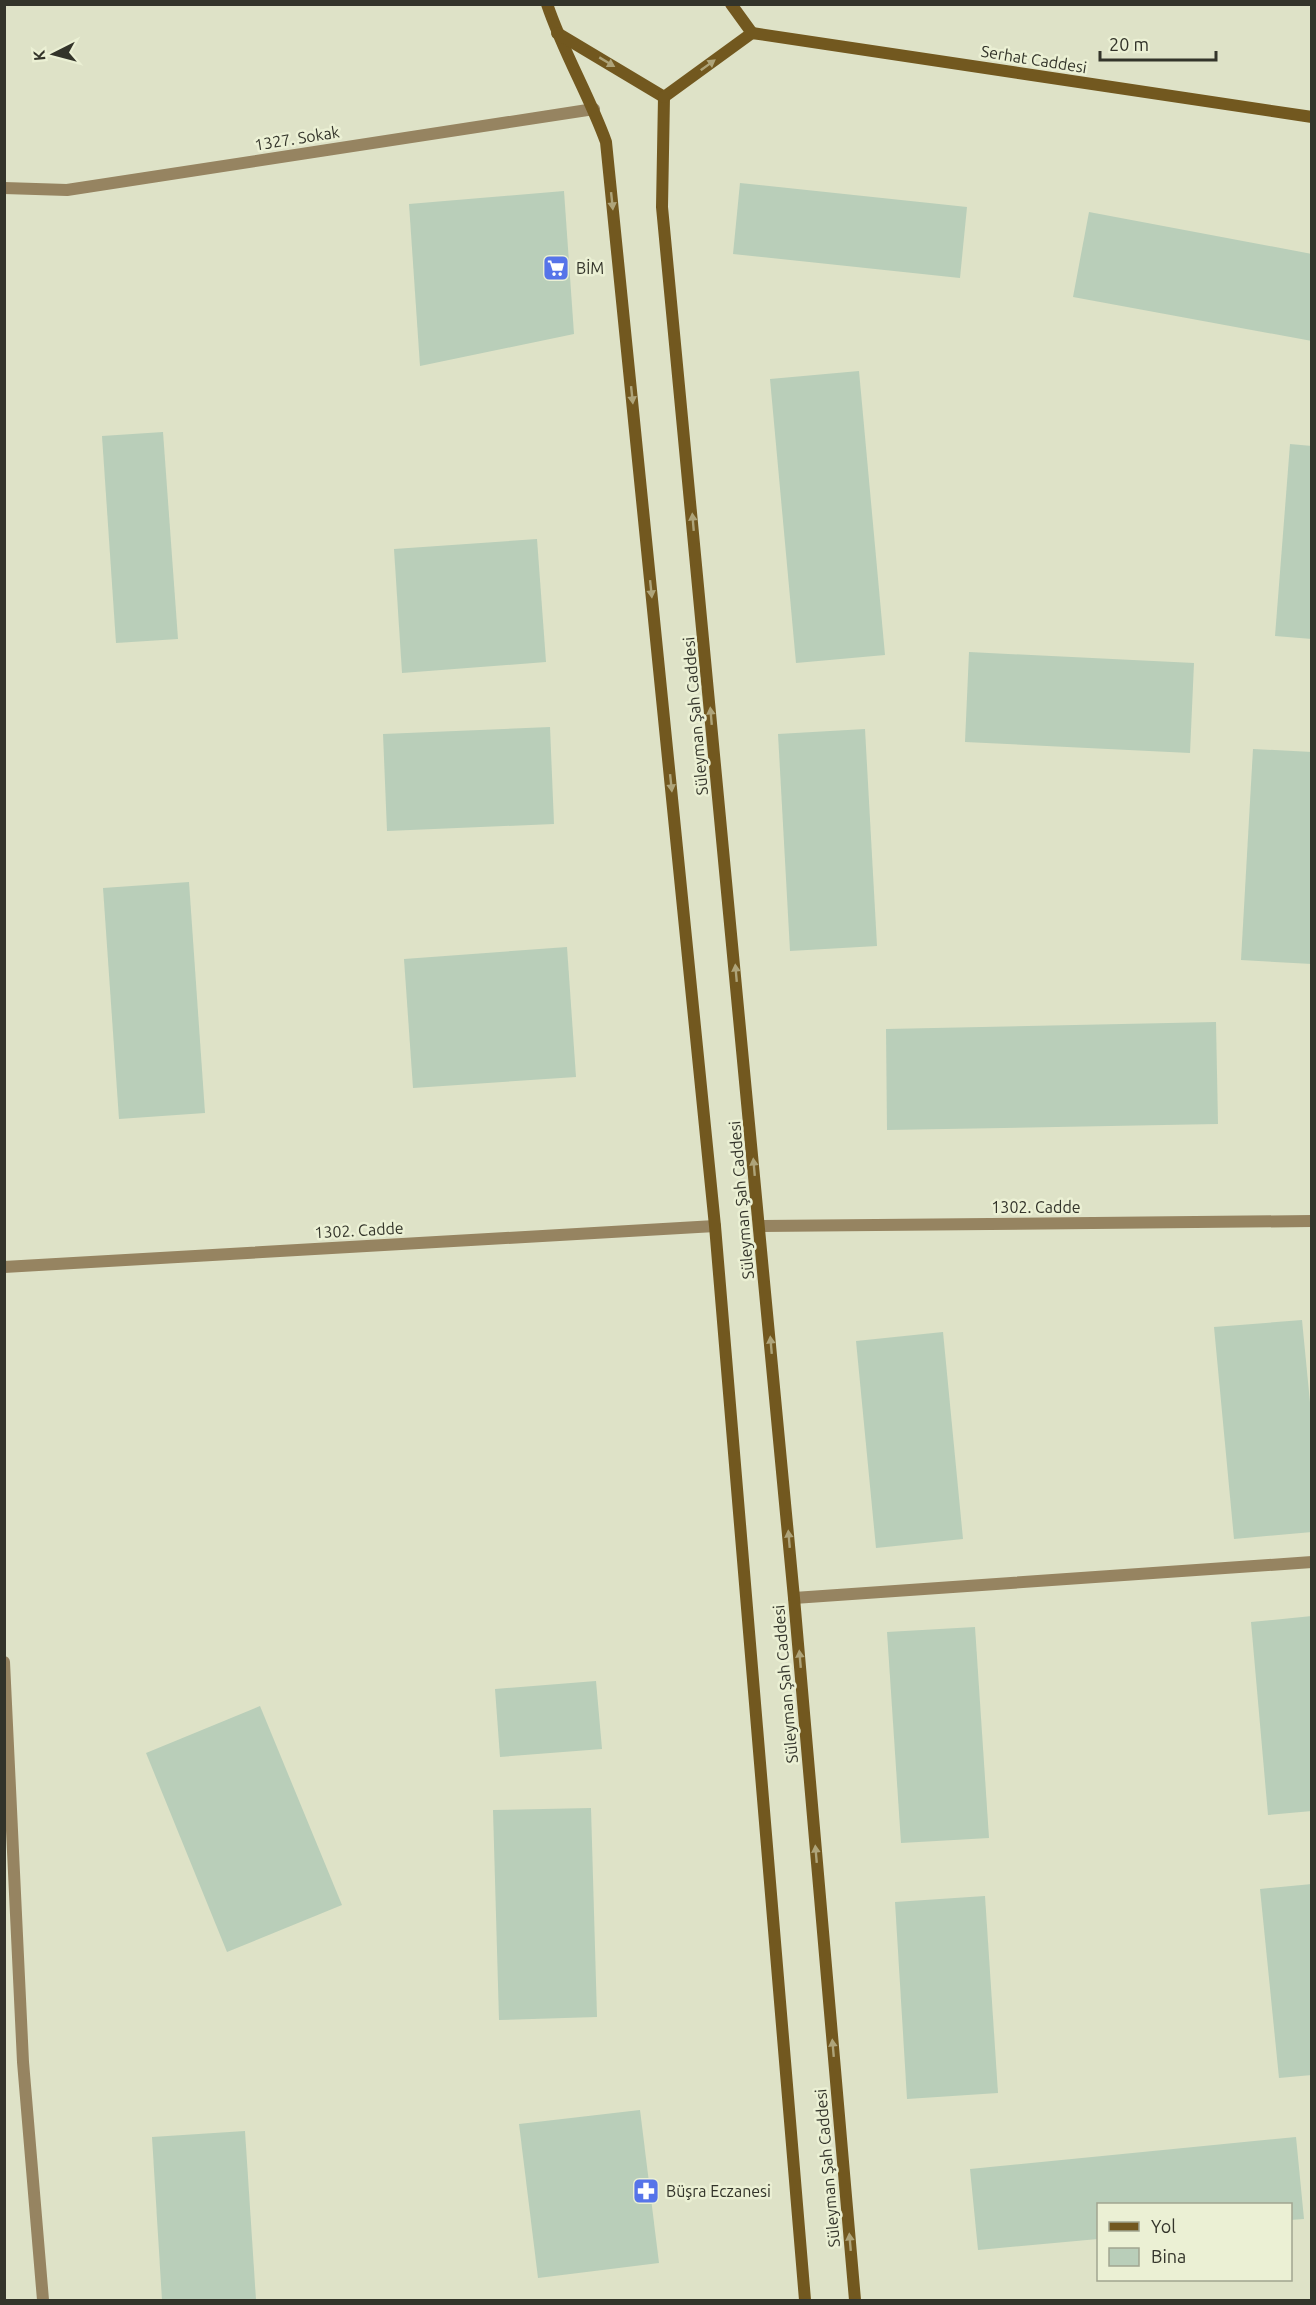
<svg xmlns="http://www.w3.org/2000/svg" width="1316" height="2305" font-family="Ubuntu,sans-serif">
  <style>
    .building { fill: #b9ceb9 }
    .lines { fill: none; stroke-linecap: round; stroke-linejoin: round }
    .minor { stroke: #968461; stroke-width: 12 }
    .tertiary { stroke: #968461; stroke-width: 12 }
    .secondary { stroke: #72581f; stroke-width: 12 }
    .oneway { fill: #aea47a }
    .labels { text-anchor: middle; stroke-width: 5; stroke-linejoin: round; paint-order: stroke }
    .street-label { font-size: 16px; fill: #33342a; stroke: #ebf0d4 }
    .poi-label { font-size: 16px; fill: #33342a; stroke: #ebf0d4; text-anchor: start }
  </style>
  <rect width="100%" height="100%" fill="#dee2c7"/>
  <g class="building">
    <path d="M740 183 967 207 960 278 733 254Z"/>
    <path d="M564 191 574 334 420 366 409 204Z"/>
    <path d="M1089 212 1312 254V341L1073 297Z"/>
    <path d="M859 371 885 655 796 663 770 379Z"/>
    <path d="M163 432 178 639 116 643 102 436Z"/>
    <path d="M1290 444 1312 446V639L1275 636Z"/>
    <path d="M537 539 546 662 402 673 394 549Z"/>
    <path d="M969 652 1194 663 1190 753 965 742Z"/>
    <path d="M550 727 554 824 387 831 383 734Z"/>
    <path d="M865 729 877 946 790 951 778 734Z"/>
    <path d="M1253 749 1312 752V964L1241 960Z"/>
    <path d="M189 882 205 1113 119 1119 103 888Z"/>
    <path d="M567 947 576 1077 413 1088 404 959Z"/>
    <path d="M1216 1022 1218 1124 887 1130 886 1029Z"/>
    <path d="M1302 1320 1312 1423V1532L1234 1539 1214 1327Z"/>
    <path d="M943 1332 963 1539 876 1548 856 1341Z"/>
    <path d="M1312 1616V1811L1268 1815 1251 1622Z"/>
    <path d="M975 1627 989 1838 901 1843 887 1632Z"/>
    <path d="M596 1681 602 1749 500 1757 495 1689Z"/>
    <path d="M260 1706 342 1905 227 1952 146 1753Z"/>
    <path d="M591 1808 597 2017 499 2020 493 1810Z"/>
    <path d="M1312 1884V2075L1279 2078 1260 1889Z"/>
    <path d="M985 1896 998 2093 907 2099 895 1902Z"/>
    <path d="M640 2110 659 2263 538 2278 519 2124Z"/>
    <path d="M245 2131 256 2300H162L152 2137Z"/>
    <path d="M1296 2137 1304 2219 1290 2220V2204H1098V2239L978 2250 970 2169Z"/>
  </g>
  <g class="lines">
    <g class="minor">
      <path d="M4 188 67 190 594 109"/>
      <path d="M4 1662 23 2062 43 2300"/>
    </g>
    <g class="tertiary">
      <path d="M760 1226 1312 1221"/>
      <path d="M4 1267 715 1226"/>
      <path d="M794 1598 1312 1562"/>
    </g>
    <g class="secondary">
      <path d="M547 4C563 52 589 95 606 142L715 1226 805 2300"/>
      <path d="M731 4 752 33"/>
      <path d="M557 33 664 97"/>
      <path d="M664 97 662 207 794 1598 855 2300"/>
      <path d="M664 97 752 33 1312 117"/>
    </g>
  </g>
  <defs><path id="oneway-solid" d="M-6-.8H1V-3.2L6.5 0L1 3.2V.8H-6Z" transform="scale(1.5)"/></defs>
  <g class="oneway">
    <use href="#oneway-solid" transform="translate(607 62) rotate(31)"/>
    <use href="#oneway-solid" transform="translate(708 65) rotate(-36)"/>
    <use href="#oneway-solid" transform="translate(612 201) rotate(84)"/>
    <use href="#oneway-solid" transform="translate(632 395) rotate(84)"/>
    <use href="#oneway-solid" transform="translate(693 522) rotate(-95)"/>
    <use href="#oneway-solid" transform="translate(651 589) rotate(84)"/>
    <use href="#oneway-solid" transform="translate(711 716) rotate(-95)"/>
    <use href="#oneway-solid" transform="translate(671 783) rotate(84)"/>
    <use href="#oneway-solid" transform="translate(736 973) rotate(-95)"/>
    <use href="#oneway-solid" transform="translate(754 1167) rotate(-95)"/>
    <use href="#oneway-solid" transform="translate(771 1345) rotate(-95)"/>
    <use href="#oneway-solid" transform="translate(789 1539) rotate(-95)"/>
    <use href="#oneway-solid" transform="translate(800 1659) rotate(-95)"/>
    <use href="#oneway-solid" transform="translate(816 1854) rotate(-95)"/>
    <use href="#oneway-solid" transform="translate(833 2048) rotate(-95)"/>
    <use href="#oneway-solid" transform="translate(850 2242) rotate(-95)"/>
  </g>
  <defs>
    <symbol id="supermarket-square" viewBox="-11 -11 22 22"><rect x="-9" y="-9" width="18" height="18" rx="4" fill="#5674e9" stroke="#ebf0d4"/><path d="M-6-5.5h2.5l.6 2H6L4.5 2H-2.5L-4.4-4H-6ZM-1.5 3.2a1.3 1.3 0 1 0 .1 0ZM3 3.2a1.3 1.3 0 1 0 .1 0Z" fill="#fff"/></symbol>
    <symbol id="pharmacy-square" viewBox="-11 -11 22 22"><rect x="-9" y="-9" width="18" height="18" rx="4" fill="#5674e9" stroke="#ebf0d4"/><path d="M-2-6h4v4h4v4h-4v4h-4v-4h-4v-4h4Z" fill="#fff"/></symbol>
  </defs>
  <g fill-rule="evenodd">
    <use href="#supermarket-square" x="541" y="253" width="30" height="30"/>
    <use href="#pharmacy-square" x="631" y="2176" width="30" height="30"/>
  </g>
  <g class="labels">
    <g class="street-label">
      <text transform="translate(1034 59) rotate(9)" y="6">Serhat Caddesi</text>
      <text transform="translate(297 138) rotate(-9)" y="6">1327. Sokak</text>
      <text transform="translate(695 716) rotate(-95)" y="6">Süleyman Şah Caddesi</text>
      <text transform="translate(741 1200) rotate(-95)" y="6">Süleyman Şah Caddesi</text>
      <text x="1036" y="1213">1302. Cadde</text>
      <text transform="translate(359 1230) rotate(-3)" y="6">1302. Cadde</text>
      <text transform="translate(785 1684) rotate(-95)" y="6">Süleyman Şah Caddesi</text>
      <text transform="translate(827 2168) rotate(-95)" y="6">Süleyman Şah Caddesi</text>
    </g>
    <g class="poi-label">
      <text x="576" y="274">BİM</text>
      <text x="666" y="2197">Büşra Eczanesi</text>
    </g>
  </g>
  <rect width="1316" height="2305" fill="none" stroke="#33342a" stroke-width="12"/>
  <rect x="1097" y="2203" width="195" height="78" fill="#ebf0d4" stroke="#a1a590" stroke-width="1.5"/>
  <rect x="1109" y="2222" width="30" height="9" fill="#72581f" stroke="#a1a590" stroke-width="1.5"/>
  <text x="1151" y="2233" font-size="18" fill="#33342a">Yol</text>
  <rect x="1109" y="2248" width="30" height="18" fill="#b9ceb9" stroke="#a1a590" stroke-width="1.5"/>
  <text x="1151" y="2263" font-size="18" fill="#33342a">Bina</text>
  <g transform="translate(54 54) rotate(264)" stroke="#ebf0d4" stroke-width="4.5" paint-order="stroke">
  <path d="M0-4.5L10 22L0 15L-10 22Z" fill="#33342a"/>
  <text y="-9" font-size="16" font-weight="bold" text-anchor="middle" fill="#33342a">K</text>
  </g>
  <path d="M1100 51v9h116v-9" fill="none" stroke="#33342a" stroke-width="3"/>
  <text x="1109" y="51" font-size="18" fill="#33342a" stroke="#ebf0d4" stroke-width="4.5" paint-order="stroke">20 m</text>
</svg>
